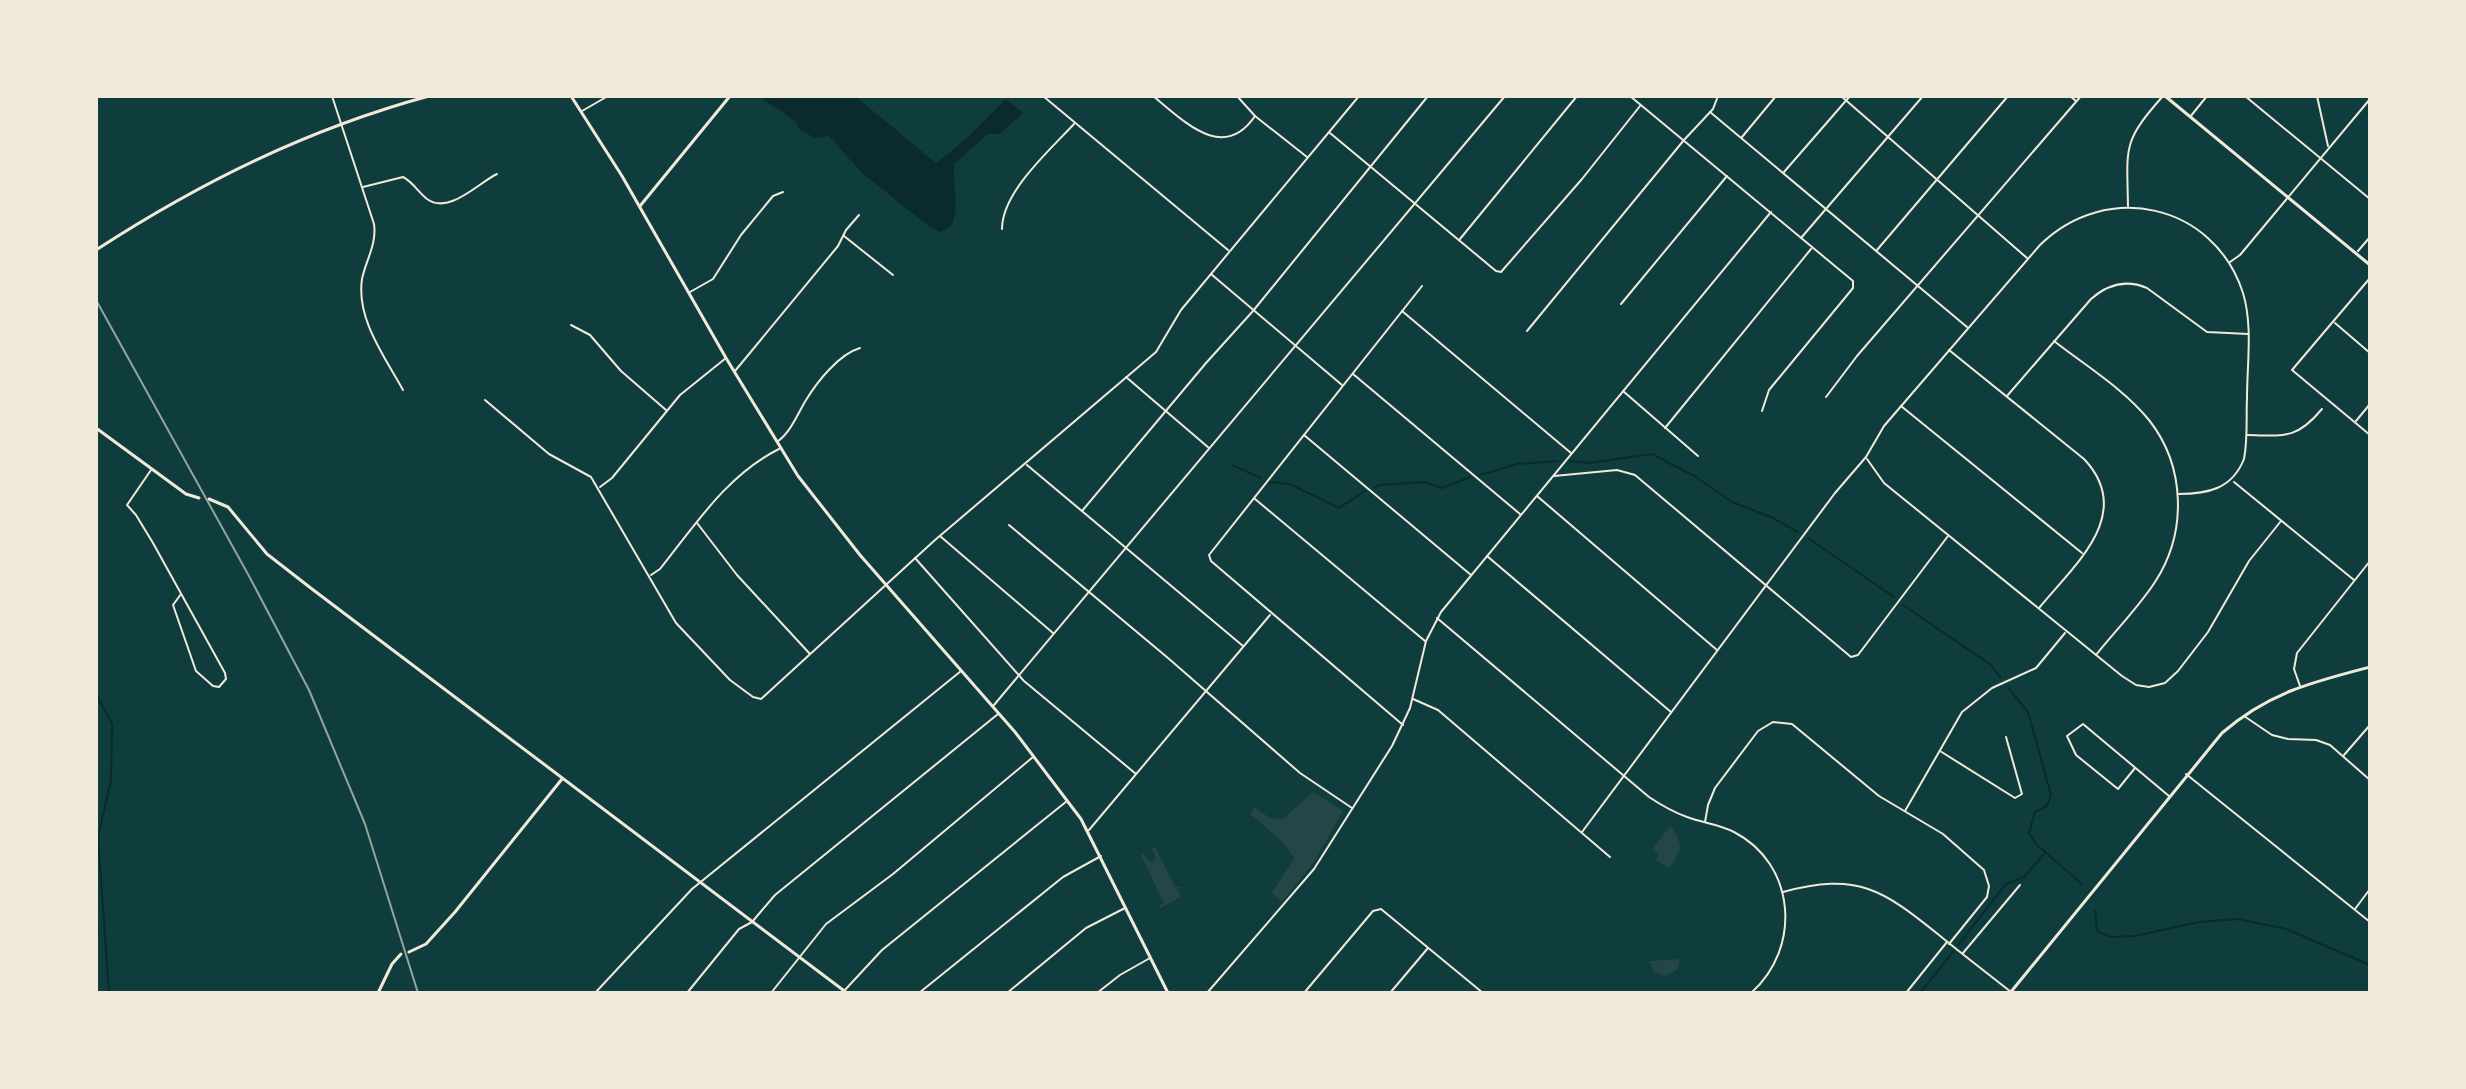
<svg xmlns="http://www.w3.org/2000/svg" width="2466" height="1089" font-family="'PT Sans Narrow',sans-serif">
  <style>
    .green { fill: #244646 }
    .water { fill: #0a2a2b }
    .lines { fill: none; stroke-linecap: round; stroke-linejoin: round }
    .stream { stroke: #0a2a2b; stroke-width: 2 }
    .minor { stroke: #f1e9da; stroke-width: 2 }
    .tertiary { stroke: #f1e9da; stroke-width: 3 }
    .secondary { stroke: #f1e9da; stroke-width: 3 }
    .primary { stroke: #f1e9da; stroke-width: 3 }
    .rail { stroke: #97a49c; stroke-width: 2 }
  </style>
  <rect width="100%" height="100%" fill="#0f3d3e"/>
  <g class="green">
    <path d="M1313 792 1343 811 1314 862 1282 902 1272 893 1294 858 1281 840 1250 814 1254 807 1270 818 1283 819Z"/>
    <path d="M1670 827 1674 830 1681 846 1674 862 1668 868 1656 860 1659 854 1652 849Z"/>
    <path d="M1155 847 1175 887H1182L1177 889 1181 897 1160 908 1159 906 1164 903 1141 855 1144 853 1149 862 1156 859 1152 849Z"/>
    <path d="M1680 959 1678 969 1666 976 1654 972 1649 961Z"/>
  </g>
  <path class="water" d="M759 96H855L936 163 965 140 1006 99 1023 113 999 134H988L954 164C953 177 959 215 952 224 950 228 945 229 941 232L931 228 862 173 829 136 815 138 800 130 796 122Z"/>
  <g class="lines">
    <g class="stream">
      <path d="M1570 461 1589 463 1652 454 1696 477 1732 502 1771 517 1798 532"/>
      <path d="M1232 465 1261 478"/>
      <path d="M1480 475 1517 464 1558 461"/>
      <path d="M1269 482 1290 484 1339 508 1365 491"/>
      <path d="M1374 488 1379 485 1424 482 1442 488 1470 477"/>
      <path d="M1808 538 1894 597"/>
      <path d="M1903 605 1991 665 2000 677"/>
      <path d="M2009 689 2028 712 2051 795 2047 806 2035 812 2029 833 2036 844 2082 884"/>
      <path d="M96 694 112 724 111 780 98 837 109 993"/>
      <path d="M2095 911 2097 931 2111 937 2135 936 2199 922 2237 919 2286 929 2370 965"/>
      <path d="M1958 945 2006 884 2024 877 2045 853"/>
      <path d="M1920 993 1953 952"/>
    </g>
    <g class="minor">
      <path d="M332 96 374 224C377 244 366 260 362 279 356 319 385 357 403 390"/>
      <path d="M1043 96 1228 250"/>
      <path d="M1153 96C1184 121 1223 163 1255 116"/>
      <path d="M1237 96 1255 116 1307 157"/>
      <path d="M1630 96 1853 281V288L1769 390 1762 411"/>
      <path d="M1841 96 2027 258"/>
      <path d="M2070 96 2076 101"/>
      <path d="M2245 96 2370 199"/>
      <path d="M2317 96 2328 146"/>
      <path d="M582 111 608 96"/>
      <path d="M1710 112 1967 327"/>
      <path d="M2190 117 2207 96"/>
      <path d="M1330 133 1496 271 1501 272 1582 179 1640 106"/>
      <path d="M1742 137 1776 96"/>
      <path d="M1784 172 1850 96"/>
      <path d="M363 187 403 177C413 182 418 192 427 199 449 215 478 183 497 174"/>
      <path d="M2128 206C2127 147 2122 142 2163 96"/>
      <path d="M1002 229C1002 192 1050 150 1074 124"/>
      <path d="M844 236 893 275"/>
      <path d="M1801 238 1923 96"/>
      <path d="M1460 239 1577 96"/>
      <path d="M1877 250 2008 96"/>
      <path d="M2358 251 2370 237"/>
      <path d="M2230 262 2240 255 2370 99"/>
      <path d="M1211 274 1342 385"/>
      <path d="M2370 278 2292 370 2370 435"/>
      <path d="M690 292 713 279 741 235 773 196 783 192"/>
      <path d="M1621 304 1727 176"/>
      <path d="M1402 311 1571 453"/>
      <path d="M2335 323 2370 353"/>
      <path d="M571 325 590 335 621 371 666 410"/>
      <path d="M1527 331 1684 140 1713 109 1718 96"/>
      <path d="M2054 341C2086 366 2124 389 2149 420 2186 467 2187 533 2155 582 2138 608 2115 631 2096 655"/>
      <path d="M1949 350 2084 459C2136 514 2074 565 2039 608"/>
      <path d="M735 371 838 246 846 230 859 215"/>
      <path d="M1353 374 1520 514"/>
      <path d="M1126 377 1209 448"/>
      <path d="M1623 391 1698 456"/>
      <path d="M2007 396 2091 299C2108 284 2126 279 2147 288L2207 332 2248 334"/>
      <path d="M1826 397 1857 356 2081 96"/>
      <path d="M485 400 549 454 591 477 676 623 730 680 753 697 761 699 935 540 1156 352 1181 310 1359 96"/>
      <path d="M1901 406 2082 553"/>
      <path d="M2356 421 2370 404"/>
      <path d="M1665 428 1811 249"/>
      <path d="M1304 435 1471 575"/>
      <path d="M2247 435C2285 436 2297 439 2322 409"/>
      <path d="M777 442C791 432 797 415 806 400 817 382 839 354 860 348"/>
      <path d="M1867 459 1884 483 2122 676 2136 685 2149 687 2165 683 2178 671 2208 632 2249 561 2281 521"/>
      <path d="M1027 465 1243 646"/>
      <path d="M151 470 127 505 136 515 153 543 225 673 226 679 219 687 213 686 196 671 173 605 181 594"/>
      <path d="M1554 476 1617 470 1635 475 1851 657 1858 655 1948 536"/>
      <path d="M2234 482 2354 580"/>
      <path d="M600 487 612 478 680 395 726 358"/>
      <path d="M1537 496 1717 650"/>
      <path d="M1255 499 1425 641"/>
      <path d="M1082 511 1206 363 1253 311 1428 96"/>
      <path d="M697 523 737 575 810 654"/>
      <path d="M1009 525 1168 658 1300 773 1352 808"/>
      <path d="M940 536 1053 633"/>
      <path d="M1487 556 1671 712"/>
      <path d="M915 558 1024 681 1136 774"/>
      <path d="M651 575 660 569C696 524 727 475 779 449"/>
      <path d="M1437 618 1649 797C1661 805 1673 812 1687 817 1703 823 1719 824 1734 832 1796 864 1802 948 1751 993"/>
      <path d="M2300 686 2294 669 2297 653 2370 561"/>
      <path d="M1413 699 1438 710 1610 857"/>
      <path d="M994 705 1505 96"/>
      <path d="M2244 716 2272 735 2288 739 2316 740 2330 745 2370 780"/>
      <path d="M1403 725 1211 561 1209 555 1422 286"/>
      <path d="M1940 751 2015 798 2022 794 2006 737"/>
      <path d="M2344 755 2370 725"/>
      <path d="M2135 768 2118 789 2076 755 2067 736 2083 724 2169 796"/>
      <path d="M2186 774 2370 922"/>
      <path d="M1905 811 1962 712 1992 688 2036 668 2065 633"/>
      <path d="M1705 822 1708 805 1715 788 1758 731 1773 722 1792 724 1879 796 1943 834 1984 870 1989 886 1987 897 1949 944"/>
      <path d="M1089 830 1270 615"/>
      <path d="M1582 832 1835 493 1866 457 1884 426 2040 245C2106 180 2214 203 2243 293 2253 326 2247 364 2247 398 2246 418 2248 439 2244 459 2232 489 2208 494 2178 494"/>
      <path d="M1783 892C1857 872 1882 889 1939 935 1962 954 1987 973 2011 992"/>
      <path d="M2355 909 2370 889"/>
      <path d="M1963 953 2020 885"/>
      <path d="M844 991 882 950 1067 801"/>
      <path d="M595 993 692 889 961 671"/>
      <path d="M687 993 739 929 752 922 775 895 998 714"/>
      <path d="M771 993 826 924 893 874 1033 757"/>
      <path d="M919 993 1063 877 1101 856"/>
      <path d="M1007 993 1086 928 1125 908"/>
      <path d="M1097 993 1120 975 1150 958"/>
      <path d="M1207 993 1314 869 1392 746 1410 708 1426 641 1441 612 1771 212"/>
      <path d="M1304 993 1373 911 1381 909 1483 993"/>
      <path d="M1390 993 1428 948"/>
      <path d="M1906 993 1947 942"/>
    </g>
    <path class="tertiary" d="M2165 96 2370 265"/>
    <g class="secondary">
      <path d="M640 206 730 96"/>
      <path d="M96 250C201 182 308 129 429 96"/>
      <path d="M409 952 426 944 455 912 562 779"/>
      <path d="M378 993 392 964 401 954"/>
    </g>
    <g class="primary">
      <path d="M571 96 622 176 726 358 798 476 860 555 1015 732 1081 819 1168 993"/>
      <path d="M96 428 186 494 199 498"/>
      <path d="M209 499 228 507 267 554 312 589 847 993"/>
      <path d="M2010 993 2222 733C2268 693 2312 682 2370 667"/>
    </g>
    <path class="rail" d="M96 300 249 576 309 690 365 824 418 993"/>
  </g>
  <rect width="2466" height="1089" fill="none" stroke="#f1e9da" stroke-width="196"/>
</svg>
